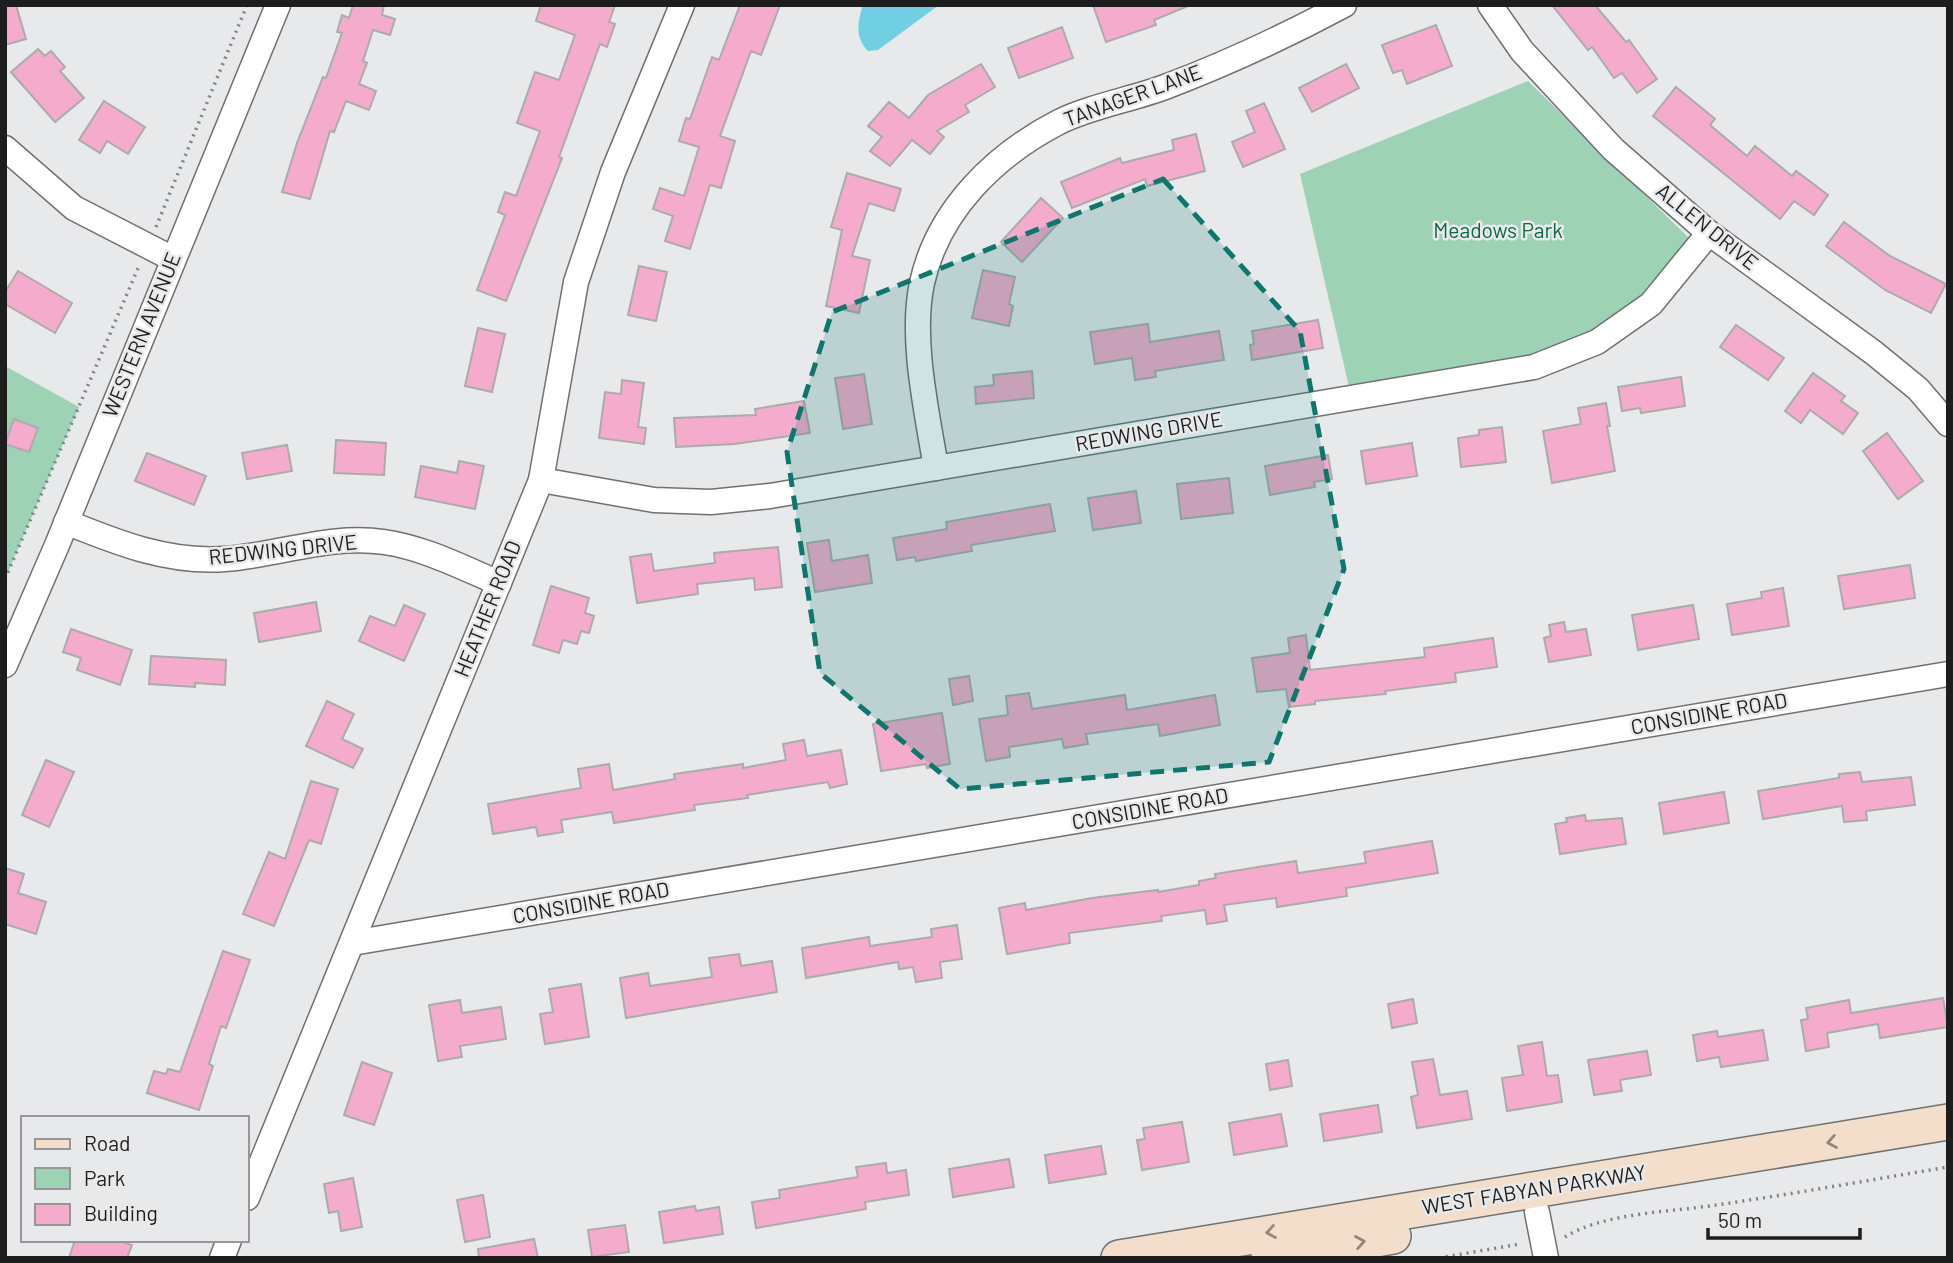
<svg xmlns="http://www.w3.org/2000/svg" width="1953" height="1263" font-family="Barlow,sans-serif">
  <style>
    .green { fill: #9dd2b5 }
    .water { fill: #70cfe2 }
    .building { fill: #f5accc; stroke: #acabab; stroke-width: 2 }
    .lines { fill: none; stroke-linecap: round; stroke-linejoin: round }
    .minor-casing { stroke: #707173; stroke-width: 27 }
    .secondary-casing { stroke: #707173; stroke-width: 38 }
    .path { stroke: #818283; stroke-width: 3.5; stroke-dasharray: 2 5; stroke-linecap: butt }
    .minor { stroke: #fff; stroke-width: 24 }
    .secondary { stroke: #f2deca; stroke-width: 35 }
    .oneway { stroke: #92877d }
    .marked { fill: #0f766e; fill-opacity: 0.2; stroke: #0f766e; stroke-width: 5; stroke-dasharray: 14 9; stroke-linejoin: round }
    .labels { text-anchor: middle; stroke-width: 5; stroke-linejoin: round; paint-order: stroke }
    .street-label { font-size: 21px; fill: #1d1d1e; stroke: #e8e9eb }
    .park-label { font-size: 21px; fill: #0b6845; stroke: #e8e9eb }
  </style>
  <rect width="100%" height="100%" fill="#e8e9eb"/>
  <g class="green">
    <path d="M1528 81 1691 240 1652 287 1597 328 1544 353 1349 387 1300 174Z"/>
    <path d="M5 366 79 407 5 579Z"/>
  </g>
  <path class="water" d="M863 5H939L878 50 868 51C855 38 857 23 863 5Z"/>
  <g class="building">
    <path d="M5 5H16L26 39 5 45Z"/>
    <path d="M353 5H384L382 15 395 19 390 35 373 30 363 61 367 63 359 84 376 91 369 110 346 101 334 132 330 131 310 199 282 192 297 143 323 77 326 78 342 33 337 32 342 15 349 18Z"/>
    <path d="M541 5H615L609 22 615 24 607 47 600 44 559 157 562 158 506 301 477 290 505 215 498 212 505 192 516 196 540 131 517 123 535 72 559 80 575 35 536 21Z"/>
    <path d="M740 5H780L761 55 751 51 720 136 735 141 721 188 710 185 690 249 665 241 673 216 653 209 660 188 684 196 699 147 679 141 686 118 690 119 712 57 719 60Z"/>
    <path d="M1093 5H1188V6L1154 20 1156 25 1106 42Z"/>
    <path d="M1552 5H1595L1626 42 1629 40 1657 79 1637 93 1622 73 1614 78 1592 47 1588 50Z"/>
    <path d="M1436 25 1452 66 1407 84 1402 70 1393 73 1382 45Z"/>
    <path d="M1062 27 1073 58 1019 78 1008 48Z"/>
    <path d="M38 49 45 56 51 51 65 67 60 71 84 98 55 122 11 72Z"/>
    <path d="M981 64 995 87 965 105 969 112 937 131 944 137 930 154 912 140 890 166 870 151 882 137 868 126 889 102 909 118 928 95Z"/>
    <path d="M1346 64 1359 88 1312 112 1299 88Z"/>
    <path d="M1676 87 1715 119 1710 125 1747 156 1755 146 1792 176 1796 171 1828 195 1814 215 1794 201 1780 219 1653 116Z"/>
    <path d="M104 101 145 127 128 154 107 141 100 153 79 140Z"/>
    <path d="M1264 103 1285 149 1243 167 1232 142 1255 132 1246 111Z"/>
    <path d="M1196 134 1205 171 1147 186 1145 179 1072 208 1061 182 1120 158 1122 163 1174 150 1172 140Z"/>
    <path d="M847 173 901 189 894 211 869 203 852 256 870 260 859 313 826 306 842 230 831 227Z"/>
    <path d="M1041 198 1063 218 1022 262 1001 242Z"/>
    <path d="M1844 222 1890 256 1946 284 1931 313 1885 290 1826 246Z"/>
    <path d="M639 266 667 272 656 321 628 315Z"/>
    <path d="M983 270 1015 277 1009 304 1013 306 1009 326 972 318Z"/>
    <path d="M18 271 72 303 55 333 5 304V292Z"/>
    <path d="M1318 320 1323 348 1252 360 1250 345 1254 344 1252 331Z"/>
    <path d="M1148 324 1150 342 1219 331 1224 360 1155 371 1156 377 1135 380 1132 358 1095 364 1090 332Z"/>
    <path d="M1736 325 1784 358 1768 380 1720 347Z"/>
    <path d="M478 328 505 334 492 392 465 386Z"/>
    <path d="M1032 371 1034 398 976 404 975 387 994 385 993 375Z"/>
    <path d="M1813 373 1845 396 1841 401 1858 413 1843 434 1810 410 1801 423 1785 411Z"/>
    <path d="M864 374 872 424 843 429 835 378Z"/>
    <path d="M1681 377 1685 406 1641 413 1640 408 1622 411 1618 387Z"/>
    <path d="M622 380 644 383 638 427 646 428 644 444 599 438 605 392 621 394Z"/>
    <path d="M804 401 810 433 735 444 676 447 674 418 756 415 755 409Z"/>
    <path d="M1606 403 1610 426H1607L1615 471 1552 483 1543 431 1581 424 1578 408Z"/>
    <path d="M14 419 38 428 29 452 5 444Z"/>
    <path d="M1502 427 1506 462 1461 467 1458 438 1479 435V430Z"/>
    <path d="M1887 433 1923 481 1898 499 1863 451Z"/>
    <path d="M336 440 386 443 384 475 334 473Z"/>
    <path d="M1412 443 1417 476 1366 484 1361 451Z"/>
    <path d="M287 445 292 471 247 479 242 453Z"/>
    <path d="M147 453 206 476 194 505 135 481Z"/>
    <path d="M1328 455 1332 479 1314 482 1315 487 1270 495 1265 466Z"/>
    <path d="M459 461 484 466 475 509 415 497 421 466 457 473Z"/>
    <path d="M1229 478 1233 513 1181 519 1177 484Z"/>
    <path d="M1136 491 1141 523 1093 530 1088 498Z"/>
    <path d="M1050 504 1055 531 971 545 972 551 916 561 915 557 897 560 893 538 947 529 946 522Z"/>
    <path d="M829 540 832 561 868 555 872 583 815 592 807 543Z"/>
    <path d="M778 547 782 587 755 590 754 578 697 584 698 594 637 603 630 557 651 554 654 571 715 563 714 553Z"/>
    <path d="M1910 565 1915 598 1844 609 1838 576Z"/>
    <path d="M551 586 589 598 585 613 594 616 589 633 581 631 577 644 563 640 559 653 533 645Z"/>
    <path d="M1783 588 1789 626 1732 635 1727 604 1762 598 1761 592Z"/>
    <path d="M316 602 321 631 259 642 254 613Z"/>
    <path d="M404 605 425 614 404 661 359 641 370 616 395 626Z"/>
    <path d="M1693 605 1699 639 1638 650 1632 615Z"/>
    <path d="M1564 622 1566 632 1586 629 1591 655 1549 662 1544 638 1551 636 1549 625Z"/>
    <path d="M71 629 132 650 120 685 77 670 81 658 63 652Z"/>
    <path d="M1306 635 1310 670 1425 657 1424 648 1493 638 1497 667 1455 673 1456 682 1385 691 1386 694 1315 701V704L1289 707 1286 689 1257 692 1252 658 1290 653 1288 638Z"/>
    <path d="M151 656 226 660 225 685 195 683V687L149 684Z"/>
    <path d="M969 676 973 701 953 705 949 679Z"/>
    <path d="M1029 693 1032 709 1125 695 1127 710 1215 695 1220 725 1160 736 1158 724 1086 734 1088 744 1064 748 1062 739 1009 747 1010 757 986 761 979 719 1008 715 1006 696Z"/>
    <path d="M327 701 354 714 342 739 363 749 353 768 306 746Z"/>
    <path d="M942 713 950 764 927 768 926 764 881 771 873 724Z"/>
    <path d="M804 740 807 756 841 750 847 784 830 788 828 782 747 795 748 798 694 805 695 810 614 823 612 812 561 820 563 832 538 836 536 827 493 834 488 804 581 788 578 769 609 764 613 790 675 779 674 774 743 764V768L786 760 783 744Z"/>
    <path d="M46 760 74 772 49 827 22 815Z"/>
    <path d="M1860 772 1862 782 1911 777 1915 805 1866 811 1867 820 1844 822 1842 806 1763 819 1758 791 1839 778V774Z"/>
    <path d="M311 781 338 789 321 844 309 840 274 926 243 914 269 852 285 859Z"/>
    <path d="M1724 792 1729 823 1664 834 1659 803Z"/>
    <path d="M1585 815 1586 821 1622 818 1626 844 1560 854 1555 824 1567 822 1566 818Z"/>
    <path d="M1432 841 1438 873 1346 888 1347 896 1277 907 1276 898 1224 905 1227 921 1207 924 1205 910 1161 916 1162 921 1069 933 1070 943 1007 954 999 908 1025 903 1026 910 1092 898 1158 890V892L1199 885V881L1216 878 1215 874 1296 861 1298 873 1366 863 1364 852Z"/>
    <path d="M5 868 24 874 18 893 46 902 36 934 5 924Z"/>
    <path d="M957 925 962 959 940 962 942 978 916 982 913 967 899 969 898 962 806 978 802 948 869 937 870 946 932 937 931 929Z"/>
    <path d="M223 951 250 960 226 1028 221 1026 209 1064 213 1066 199 1110 147 1093 154 1071 166 1074 168 1069 180 1072Z"/>
    <path d="M739 954 741 966 772 961 777 992 626 1018 620 978 648 973 650 986 712 977 709 958Z"/>
    <path d="M581 984 589 1037 545 1044 540 1014 553 1012 549 989Z"/>
    <path d="M1943 998 1948 1027 1880 1038 1878 1024 1827 1033 1829 1047 1806 1051 1801 1020 1808 1019 1806 1008 1849 1000 1851 1013Z"/>
    <path d="M1413 999 1417 1023 1392 1028 1388 1004Z"/>
    <path d="M460 1000 462 1013 501 1007 506 1039 460 1046 462 1057 438 1061 429 1005Z"/>
    <path d="M1763 1030 1768 1060 1721 1067 1719 1057 1697 1061 1693 1035 1717 1031 1718 1037Z"/>
    <path d="M1542 1042 1547 1076 1558 1075 1562 1102 1507 1111 1502 1078 1523 1075 1518 1046Z"/>
    <path d="M1647 1051 1651 1075 1620 1080 1622 1091 1594 1095 1588 1060Z"/>
    <path d="M1433 1059 1440 1095 1467 1091 1472 1119 1417 1128 1411 1097 1418 1095 1412 1062Z"/>
    <path d="M1288 1060 1292 1086 1270 1090 1266 1064Z"/>
    <path d="M362 1062 392 1073 374 1125 344 1115Z"/>
    <path d="M1378 1105 1382 1132 1324 1141 1320 1114Z"/>
    <path d="M1281 1114 1287 1146 1234 1155 1229 1123Z"/>
    <path d="M1182 1122 1189 1162 1142 1170 1137 1140 1145 1139 1143 1128Z"/>
    <path d="M1101 1146 1106 1174 1049 1183 1045 1155Z"/>
    <path d="M1009 1159 1014 1187 953 1197 949 1169Z"/>
    <path d="M886 1163 887 1173 906 1170 909 1195 865 1202 866 1209 756 1228 752 1202 780 1198 779 1190 858 1177 856 1167Z"/>
    <path d="M353 1178 362 1227 341 1231 338 1211 329 1213 324 1184Z"/>
    <path d="M483 1195 490 1237 465 1242 457 1200Z"/>
    <path d="M695 1206 696 1211 719 1207 723 1234 664 1243 659 1212Z"/>
    <path d="M625 1225 629 1252 592 1257 588 1230Z"/>
    <path d="M534 1239 538 1258H479L478 1249Z"/>
    <path d="M75 1240H117L132 1245 127 1258H69Z"/>
  </g>
  <g class="lines">
    <defs>
      <g id="minor">
        <path d="M1490 5 1522 51 1613 149 1709 233 1874 353 1918 389 1948 424"/>
        <path d="M5 148 74 208 173 259"/>
        <path d="M936 468C927 412 910 339 922 283 938 210 995 155 1059 122 1088 107 1133 99 1165 87 1226 64 1286 36 1344 5"/>
        <path d="M541 480 654 500 711 502 770 496 1534 367 1597 342 1651 304 1709 233"/>
        <path d="M66 522C118 543 168 563 225 559 279 555 330 534 384 542 425 548 461 567 499 583"/>
        <path d="M5 665 57 545 278 5"/>
        <path d="M352 943 1948 674"/>
        <path d="M247 1198 541 480 576 282 613 172 682 5"/>
        <path d="M1537 1212 1546 1258"/>
        <path d="M222 1258 229 1240"/>
      </g>
      <g id="secondary">
        <path d="M1119 1258 1948 1122"/>
        <path d="M1269 1258 1393 1236"/>
      </g>
    </defs>
    <use href="#minor" class="minor-casing"/>
    <use href="#secondary" class="secondary-casing"/>
    <g class="path">
      <path d="M156 227 247 5"/>
      <path d="M5 579 139 266"/>
      <path d="M1565 1237C1603 1213 1670 1212 1716 1205 1793 1194 1870 1180 1948 1167"/>
      <path d="M1439 1258 1520 1244"/>
    </g>
    <use href="#minor" class="minor"/>
    <use href="#secondary" class="secondary"/>
  </g>
  <defs><path id="oneway-chevron" d="M-2-3.5L2.5 0L-2 3.5" fill="none" stroke-width="1.6" stroke-linecap="round" stroke-linejoin="round" transform="scale(1.75)"/></defs>
  <g class="oneway">
    <use href="#oneway-chevron" transform="translate(1832 1142) rotate(170)"/>
    <use href="#oneway-chevron" transform="translate(1271 1232) rotate(171)"/>
    <use href="#oneway-chevron" transform="translate(1360 1242) rotate(-10)"/>
  </g>
  <path class="marked" d="M1163 179 1300 331 1344 569 1269 762 960 789 820 673 787 452 832 312Z"/>
  <g class="labels">
    <g class="street-label">
      <text transform="translate(1133 96) rotate(-20)" y="7">TANAGER LANE</text>
      <text transform="translate(1707 227) rotate(39)" y="7">ALLEN DRIVE</text>
      <text transform="translate(142 335) rotate(-68)" y="7">WESTERN AVENUE</text>
      <text transform="translate(1149 432) rotate(-10)" y="7">REDWING DRIVE</text>
      <text transform="translate(283 550) rotate(-6)" y="7">REDWING DRIVE</text>
      <text transform="translate(488 609) rotate(-68)" y="7">HEATHER ROAD</text>
      <text transform="translate(1709 714) rotate(-10)" y="7">CONSIDINE ROAD</text>
      <text transform="translate(1150 809) rotate(-10)" y="7">CONSIDINE ROAD</text>
      <text transform="translate(591 903) rotate(-10)" y="7">CONSIDINE ROAD</text>
      <text transform="translate(1534 1190) rotate(-9)" y="7">WEST FABYAN PARKWAY</text>
    </g>
    <g class="park-label">
      <text x="1498" y="238">Meadows Park</text>
    </g>
  </g>
  <rect width="1953" height="1263" fill="none" stroke="#1d1d1e" stroke-width="14"/>
  <rect x="21" y="1116" width="228" height="126" fill="#e8e9eb" stroke="#979799" stroke-width="2"/>
  <rect x="35" y="1139" width="35" height="10" fill="#f2deca" stroke="#979799" stroke-width="2"/>
  <text x="84" y="1151" font-size="21" fill="#1d1d1e">Road</text>
  <rect x="35" y="1168" width="35" height="21" fill="#9dd2b5" stroke="#979799" stroke-width="2"/>
  <text x="84" y="1186" font-size="21" fill="#1d1d1e">Park</text>
  <rect x="35" y="1204" width="35" height="21" fill="#f5accc" stroke="#979799" stroke-width="2"/>
  <text x="84" y="1221" font-size="21" fill="#1d1d1e">Building</text>
  <path d="M1708 1228v10h152v-10" fill="none" stroke="#1d1d1e" stroke-width="3.5"/>
  <text x="1718" y="1228" font-size="21" fill="#1d1d1e" stroke="#e8e9eb" stroke-width="5" paint-order="stroke">50 m</text>
</svg>
